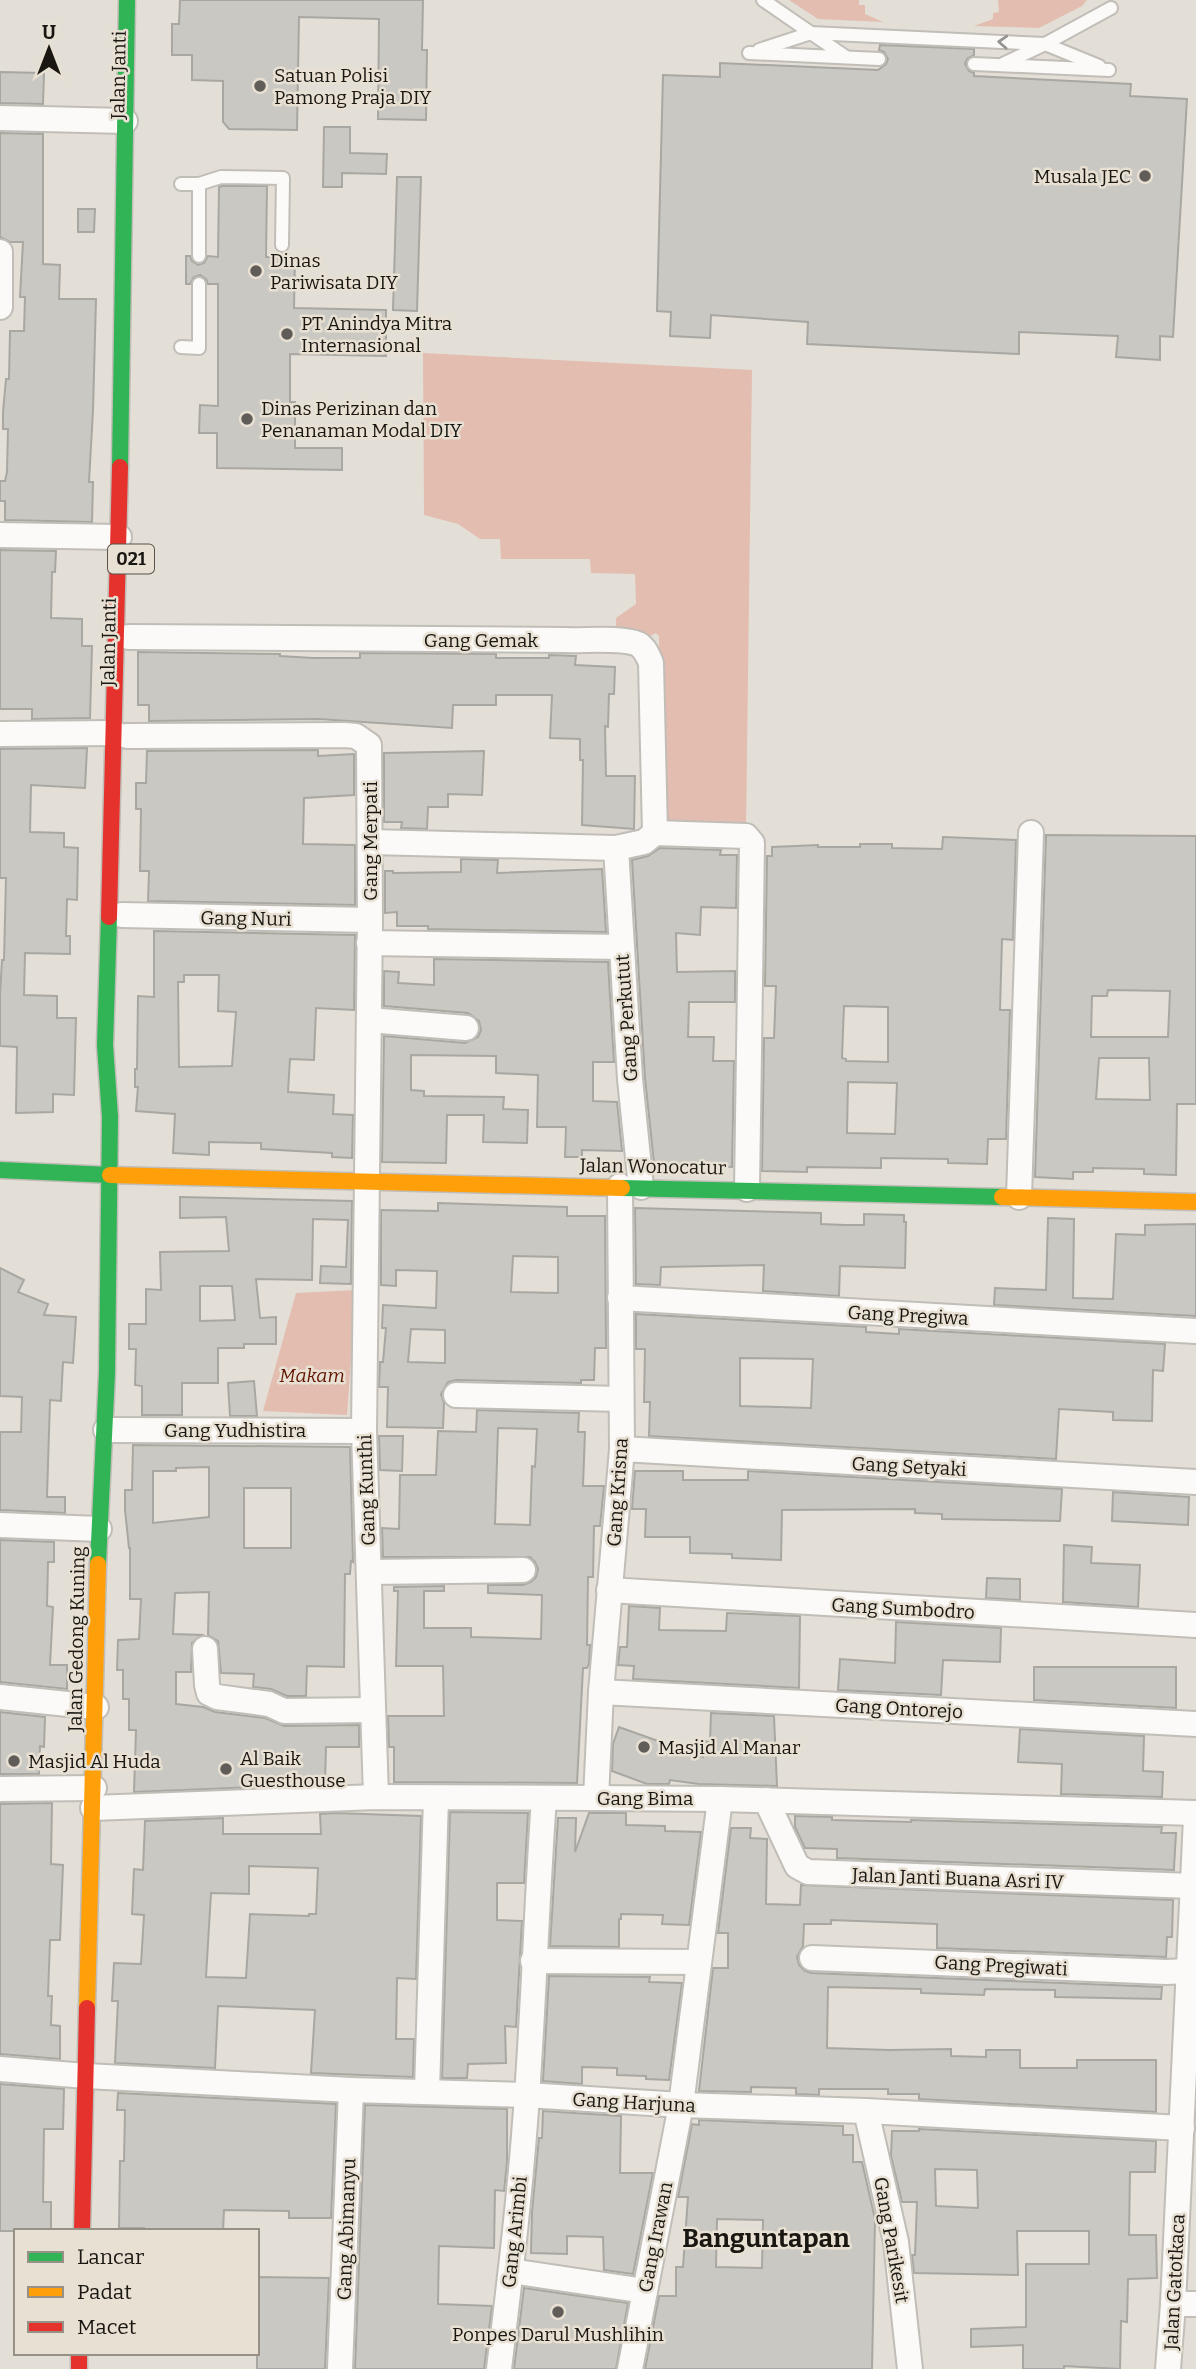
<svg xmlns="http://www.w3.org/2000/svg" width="1196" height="2369" font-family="Bitter,serif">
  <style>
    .green { fill: #e3bdb0 }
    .building { fill: #cac8c2; stroke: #a9a7a1; stroke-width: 2; fill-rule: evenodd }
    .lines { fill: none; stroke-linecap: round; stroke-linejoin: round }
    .lane-casing { stroke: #c1bdb7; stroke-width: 16 }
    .street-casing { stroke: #c1bdb7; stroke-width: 28 }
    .fast-casing { stroke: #c1bdb7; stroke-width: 19 }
    .slow-casing { stroke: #c1bdb7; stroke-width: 19 }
    .jam-casing { stroke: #c1bdb7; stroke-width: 19 }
    .lane { stroke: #fbfaf9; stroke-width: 12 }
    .street { stroke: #fbfaf9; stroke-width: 24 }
    .fast { stroke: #30b455; stroke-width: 16 }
    .slow { stroke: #ff9f0a; stroke-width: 16 }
    .jam { stroke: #e5322d; stroke-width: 16 }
    .oneway { stroke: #969492 }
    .poi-dot { fill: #605d58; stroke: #e8e0d2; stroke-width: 2.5 }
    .labels { text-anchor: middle; stroke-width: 5; stroke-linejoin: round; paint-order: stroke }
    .shield { fill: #e8e0d2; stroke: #58534c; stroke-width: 2 }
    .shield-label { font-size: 18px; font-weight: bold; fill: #1a1713 }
    .street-label { font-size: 19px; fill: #1a1713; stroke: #e8e0d2 }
    .poi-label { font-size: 19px; fill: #1a1713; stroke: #e8e0d2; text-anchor: start }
    .park-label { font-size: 19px; font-style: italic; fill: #631602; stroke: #e8e0d2 }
    .district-label { font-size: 26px; font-weight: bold; fill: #1a1713; stroke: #e8e0d2 }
  </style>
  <rect width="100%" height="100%" fill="#e3dfd7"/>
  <g class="green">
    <path d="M789 0H859V5H865V14L883 22 818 19Z"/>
    <path d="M998 0H1087L1082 6 1039 28 974 26 993 19V13L999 12Z"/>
    <path d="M423 353 752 370 746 830 661 824 659 636 656 633 644 639 616 633V618L636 604 635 574 591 573 590 559H501L500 539H480L458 524 424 515Z"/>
    <path d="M356 1290 347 1415 263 1411 296 1293Z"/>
  </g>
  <g class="building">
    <path d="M180 0H423L422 50H427L426 120 378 119 379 19 299 17 297 130 229 129 223 122V81L192 80V55H172V24H179Z"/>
    <path d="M880 45 974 49V55L967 59 965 64 969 71 974 73V76L1131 84 1130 96 1187 99 1173 337 1160 336V360L1116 357 1118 336 1019 332V354L807 344 808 322 711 315 710 338 670 336 671 312 657 311 663 75 720 77V63L878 70 886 64 888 59 884 52 879 50Z"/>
    <path d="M0 72 44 73 43 104 0 103Z"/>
    <path d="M324 127H350V153L387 154 386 174 342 173V187H323Z"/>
    <path d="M0 133 43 134V264L60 265 59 299H96L93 410 89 482H93L92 522 5 520V501H0V481H5L7 472 8 429H3V412L6 379H9L10 331H24L25 297H20L23 242H10L0 237Z"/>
    <path d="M397 177H421L417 311 393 310Z"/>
    <path d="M222 186H267L266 257H295L294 308 386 310V356L290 354V402H295V448H342V470L217 468V433H199L200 405 218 406V284H208L206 279 200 275 194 277 190 284H186V256H190L192 261 198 265 204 263 208 256 218 257 219 187Z"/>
    <path d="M78 209H95L94 232H78Z"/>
    <path d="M0 550 56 551 55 572H52L51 618 82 619V646H92L90 718 32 719V709H0Z"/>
    <path d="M138 652 280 654V656L313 658H360V653L496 654V658H549V655L576 656 575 665 615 667 614 694H609L608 727 605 726 606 776H635L634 829 582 825 583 760H580V739L550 738 552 695H496V705H453L452 728 319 719 149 721V705H138Z"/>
    <path d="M87 748 85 788 31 785 30 832 64 833V847L78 848 77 900 67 899 66 936H70V954L25 953 24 995 57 996V1018H76L74 1095 53 1094V1112L16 1113 17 1047 0 1046V994L2 960H4L6 878H0V749Z"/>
    <path d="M318 750V756L354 754V795L304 798 303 844 355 845V905L148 901 149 871H140L141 809H136V783H146L147 751Z"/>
    <path d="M484 751 482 795 448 794V807H428L427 829 401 828 402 822H384V753Z"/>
    <path d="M1046 835 1196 836V1104H1177L1176 1175 1144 1174V1169L1093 1168V1172H1073V1179L1035 1177ZM1108 990 1170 991 1168 1037H1091L1092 996H1107ZM1099 1058H1149L1150 1100 1096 1099Z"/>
    <path d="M943 837 1016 840 1013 940 1002 939 1000 1010H1010L1006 1139H988L987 1164 948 1163V1159L881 1158V1168L807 1167V1172L762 1171 764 1038H774L776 986H765L767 856H772V847L818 845V847H860V844H892V848L942 849ZM844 1006 888 1007V1062L846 1061V1059L842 1058ZM848 1082 897 1083 895 1134 847 1133Z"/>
    <path d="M660 848 721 850 720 855H737L736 908 701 907 700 935 676 933 677 972 735 971V1002H689L688 1037H714L713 1061H734L732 1167 654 1163 645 1078 632 860 648 856Z"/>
    <path d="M461 859 498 860 497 873 602 869 606 932 428 929V926H397V912L385 913V871H393V873L461 872Z"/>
    <path d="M154 931 355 935 354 1010 316 1008 314 1060 290 1059 288 1092 334 1095 333 1114 353 1115 352 1158 332 1157V1153L261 1149V1143L209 1142V1155L173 1153 175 1114 136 1111 138 1087H135V1069H137L138 996 154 997ZM184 975H219L218 1011 236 1012 232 1066 179 1067 178 982H184Z"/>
    <path d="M434 959 608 962 614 1062H593V1101L617 1102 622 1151 582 1150V1157H565L566 1127H537L538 1075 496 1073V1056L411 1055V1090L424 1091V1096L504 1097 503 1109 528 1110 527 1143 483 1142 484 1115H447L446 1163 382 1162 384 1036 465 1043 478 1037 481 1030 479 1021 468 1013 384 1006V971L399 972 398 983 434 985Z"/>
    <path d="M180 1197 352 1201 351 1284 320 1283 321 1266 346 1267 348 1220 313 1219 312 1280 256 1279 260 1318 276 1317V1344H244V1348H218V1383H182V1415H142V1386L135 1385 136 1349H129V1324H146V1289L161 1290 160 1252 229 1251 226 1217 180 1218ZM200 1286H232L235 1320 200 1321Z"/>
    <path d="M438 1203 567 1207V1216H605L606 1348H595L594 1380H581V1383L456 1380 448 1382 441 1394 444 1403 443 1428 387 1427 388 1387H379L380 1362H383L386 1328H382L383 1305 436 1308 437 1271 396 1270V1286L381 1285V1210L438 1211ZM513 1256 558 1257V1293L511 1292ZM411 1329 445 1330V1363L408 1362Z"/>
    <path d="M635 1208 821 1213V1224L845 1225H864V1214L904 1215V1222H906L905 1268 840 1266 839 1296 763 1291 764 1265 661 1267 660 1285 636 1284Z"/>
    <path d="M1048 1218 1074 1219 1073 1298 1113 1299 1116 1234 1145 1235V1225L1196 1224V1316L994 1305 995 1288 1046 1290Z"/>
    <path d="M0 1268 24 1280 18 1292 48 1304 44 1315 76 1317 73 1363 63 1362 61 1401 50 1400 47 1497H65V1513L0 1510V1432H21L22 1397 0 1396Z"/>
    <path d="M636 1314 866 1327V1332L899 1334V1329L1165 1344 1163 1371 1153 1370 1152 1421 1113 1420V1412L1059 1409 1056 1459 649 1436 650 1402H644L645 1349H636ZM740 1358 813 1359 811 1408 740 1406Z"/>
    <path d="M254 1381 257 1416H230L228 1383Z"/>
    <path d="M477 1410 579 1413 578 1432H585L583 1486H604L600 1526H594L593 1577H588L587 1645H590L589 1664 587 1668H583L577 1783 394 1782V1747H389L388 1716H444L443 1666H396L398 1591H394V1587L444 1586V1591H424V1628H471V1637L541 1639 542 1595 488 1593V1585H523L531 1582 536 1577 538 1569 535 1562 530 1557H383L382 1528 399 1529 400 1475H436L438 1431 476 1432ZM498 1428 537 1429 535 1467 532 1466 530 1525 495 1524Z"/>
    <path d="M379 1436H403L402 1471 380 1470Z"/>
    <path d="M133 1445 350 1447 353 1562 351 1561 350 1574H345L344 1667 307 1666 306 1696H287L271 1689 253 1687 254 1674 221 1673 218 1641 208 1635 209 1592 175 1593 173 1634 202 1635 192 1643 191 1672H176V1704L203 1707 215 1712 265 1718 284 1726 359 1725V1747H326L325 1784 134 1792 136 1730H129V1699H123V1670H117L118 1640 139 1639 141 1599H130V1548H129L125 1510V1490H132ZM209 1467V1517L153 1523V1471H176V1468ZM244 1488H291V1548H244Z"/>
    <path d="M635 1471H683V1480H748V1471L1062 1489 1060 1521 942 1519V1514L915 1513V1509L782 1510 781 1560 732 1558V1554L690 1553V1537H645L646 1509H632Z"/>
    <path d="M1113 1492 1189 1497 1188 1525 1112 1521Z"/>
    <path d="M0 1540 54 1542V1562H48L47 1606 53 1607 50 1665H67V1689L0 1682Z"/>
    <path d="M1064 1545 1092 1547 1091 1563 1140 1565 1138 1607 1063 1602Z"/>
    <path d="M987 1578 1020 1579V1600L986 1598Z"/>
    <path d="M629 1606 660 1608 659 1630 726 1631 727 1613 800 1616 799 1688 633 1679 634 1666 618 1665 620 1647H627Z"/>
    <path d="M896 1622 1001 1628 1000 1662 943 1660 941 1695 838 1690 840 1659 895 1663Z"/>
    <path d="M1034 1667H1176V1708L1034 1700Z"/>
    <path d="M0 1712 45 1717 44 1747 40 1746 39 1774H0Z"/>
    <path d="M711 1713 774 1716 777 1786 699 1784 670 1780 669 1784H647L612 1771 613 1744 619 1727 703 1757V1741L710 1742Z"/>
    <path d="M1020 1729 1144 1736 1143 1771 1163 1772 1162 1797 1061 1794 1062 1764 1018 1762Z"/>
    <path d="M52 1803 51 1864 63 1865 60 1940H50L48 1996H52L51 2025 60 2026V2059L0 2054V1804Z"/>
    <path d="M450 1812 528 1813 524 1883H497V1920L522 1921 516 2027 505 2026 506 2063 468 2064 467 2078H442Z"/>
    <path d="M335 1813 421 1816 416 1979 397 1978 396 2039H414L413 2077 311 2073 315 2010 218 2006 215 2068 115 2063 118 2001H112L114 1963 141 1964 144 1915 132 1914 134 1869 143 1870 145 1821 223 1818V1834H321L320 1814ZM249 1866 318 1868 316 1914H309V1916L250 1914 246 1978 206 1977 211 1893 249 1894Z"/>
    <path d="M589 1813H626V1825L665 1826V1831L701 1832 689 1925 662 1924 663 1915 621 1914V1919H619V1947L550 1946 558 1818H576L575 1852Z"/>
    <path d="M795 1816 832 1817V1820L911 1822V1820L1162 1827 1161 1833H1176L1174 1868V1870L837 1858V1849L805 1848 795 1827Z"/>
    <path d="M731 1828H751L750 1838 767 1839 766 1904 800 1905 801 1885 1173 1900 1172 1937H1167L1166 1957 937 1948V1924L831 1920V1924H804L803 1946 797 1957 799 1965 805 1971 811 1973 1162 1987 1161 1999 1055 1997V1990L985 1989 984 1995 921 1993V1989L828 1987 827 2048 889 2050 951 2049V2056L986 2057V2050H1020V2068H1077V2060H1156V2112L919 2099V2094H888V2089H819V2095L796 2094V2088L751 2087V2092L699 2091 713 1968H728V1933H718Z"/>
    <path d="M549 1976 650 1977 649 1982 682 1983 669 2080 646 2079V2076L617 2075V2068L582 2067V2084L543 2081Z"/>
    <path d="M0 2084 64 2089 63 2129H44L43 2202H51V2231H0Z"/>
    <path d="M118 2093 336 2104 331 2218H289V2211L224 2210 223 2231H144V2228H119L120 2161H124L125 2110H117Z"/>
    <path d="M365 2105 507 2109V2162L504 2191 495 2190 494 2248 439 2246 438 2304 492 2306 484 2369H355Z"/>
    <path d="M543 2111 621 2116 620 2173H653L633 2274 604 2270 603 2237 567 2236V2254L531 2253 532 2212 539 2138H542Z"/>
    <path d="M699 2120 843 2126V2135H853V2162H862L875 2219 872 2369H645L659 2296H676V2267H683L688 2197H678L692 2124 699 2125ZM717 2219 763 2220 762 2268 716 2267Z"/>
    <path d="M919 2129 1156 2141 1155 2172H1130L1129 2235H1156L1157 2278 1128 2279 1127 2322 1121 2321 1120 2369 1064 2366V2369H1023V2345L971 2347V2329L1026 2327V2264H1089V2231H1017L1018 2275 914 2273 912 2255H915L917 2202H902L891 2156 892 2131H919ZM935 2169 977 2170 978 2208 936 2206Z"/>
    <path d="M257 2277 329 2278 325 2369H257Z"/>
    <path d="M524 2288 628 2303 616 2369H514Z"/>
  </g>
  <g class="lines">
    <defs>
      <g id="lane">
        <path d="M763 0 811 33 1045 44 1111 8"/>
        <path d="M759 50 811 33 846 57"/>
        <path d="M749 53 879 59"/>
        <path d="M974 64 1109 70"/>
        <path d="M1003 64 1045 44 1099 66"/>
        <path d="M181 184H199V256"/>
        <path d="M199 184 221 177 283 178 282 245"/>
        <path d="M181 347 199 348V284"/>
      </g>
      <g id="street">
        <path d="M0 118 125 121"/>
        <path d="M0 252V307"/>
        <path d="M0 535 119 537"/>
        <path d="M129 637 565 640C584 641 621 637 638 644 645 648 648 656 651 663L655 833"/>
        <path d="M0 734 115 733"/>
        <path d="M127 736 345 735 356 736 369 745 370 920 364 1431 376 1797"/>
        <path d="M370 842 616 848 644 842 655 833 746 836 752 843 747 1189"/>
        <path d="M616 848 630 1079 641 1187"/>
        <path d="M122 915 370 920"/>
        <path d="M369 943 622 947"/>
        <path d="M369 1020 466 1028"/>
        <path d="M1019 1197 1031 833"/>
        <path d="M620 1298 1196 1331"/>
        <path d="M456 1395 621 1399"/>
        <path d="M106 1430 364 1431"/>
        <path d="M622 1449 1196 1482"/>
        <path d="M0 1525 99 1529"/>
        <path d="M369 1572 523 1570"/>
        <path d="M609 1590 1196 1625"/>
        <path d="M205 1649 207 1685 209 1693 217 1697 269 1704 284 1711 373 1710"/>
        <path d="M601 1692 1196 1724"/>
        <path d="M0 1697 96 1707"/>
        <path d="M0 1789 94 1788"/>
        <path d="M596 1798 601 1692 622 1449 620 1186"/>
        <path d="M766 1800 797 1866 808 1872 1193 1886"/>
        <path d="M93 1808 376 1797 596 1798 720 1799 1196 1813"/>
        <path d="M812 1958 1166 1972 1189 1971"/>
        <path d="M533 1961 699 1962"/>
        <path d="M0 2069 86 2076 351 2090 527 2095 681 2105 866 2111 1182 2128"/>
        <path d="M427 2091 436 1798"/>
        <path d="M866 2111 896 2242 910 2369"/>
        <path d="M511 2271 645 2291"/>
        <path d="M1173 2304H1196"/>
        <path d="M340 2369 351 2090"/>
        <path d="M499 2369C510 2278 521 2186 527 2095 534 1996 537 1897 544 1798"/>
        <path d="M630 2369 681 2105 720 1799"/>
        <path d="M1168 2369 1173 2304 1196 1818"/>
      </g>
      <g id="fast">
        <path d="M120 467 127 0"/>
        <path d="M0 1170 110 1175"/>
        <path d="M622 1188 1002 1197"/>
        <path d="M98 1564 107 1373 110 1117 105 1045 109 917"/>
      </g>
      <g id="slow">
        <path d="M110 1175 622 1188"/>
        <path d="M1002 1197 1196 1202"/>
        <path d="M87 2008 98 1564"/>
      </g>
      <g id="jam">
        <path d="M109 917 120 467"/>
        <path d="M82 2231 87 2008"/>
        <path d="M79 2353V2369"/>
      </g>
    </defs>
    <use href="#lane" class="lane-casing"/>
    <use href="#street" class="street-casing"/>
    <use href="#fast" class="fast-casing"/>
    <use href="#slow" class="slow-casing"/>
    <use href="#jam" class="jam-casing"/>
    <use href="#lane" class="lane"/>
    <use href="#street" class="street"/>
    <use href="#fast" class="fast"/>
    <use href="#slow" class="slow"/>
    <use href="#jam" class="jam"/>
  </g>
  <defs><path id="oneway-chevron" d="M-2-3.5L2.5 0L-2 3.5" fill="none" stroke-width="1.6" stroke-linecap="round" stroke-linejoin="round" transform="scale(1.75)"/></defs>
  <use class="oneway" href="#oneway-chevron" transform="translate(1003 42) rotate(-177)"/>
  <g class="poi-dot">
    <circle cx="260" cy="86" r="7"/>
    <circle cx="1145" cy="176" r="7"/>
    <circle cx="256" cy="271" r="7"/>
    <circle cx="287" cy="334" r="7"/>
    <circle cx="247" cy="419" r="7"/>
    <circle cx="644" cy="1747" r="7"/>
    <circle cx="14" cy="1761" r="7"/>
    <circle cx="226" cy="1769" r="7"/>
    <circle cx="558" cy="2312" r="7"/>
  </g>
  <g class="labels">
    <rect class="shield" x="108" y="544.5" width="46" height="29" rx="5"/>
    <g class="shield-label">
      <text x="131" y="565">021</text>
    </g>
    <g class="street-label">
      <text transform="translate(118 75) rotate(-89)" y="7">Jalan Janti</text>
      <text x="481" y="647">Gang Gemak</text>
      <text transform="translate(108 642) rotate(-89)" y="7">Jalan Janti</text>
      <text transform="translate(370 841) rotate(-90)" y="7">Gang Merpati</text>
      <text transform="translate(246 918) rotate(1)" y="7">Gang Nuri</text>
      <text transform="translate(626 1018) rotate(-94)" y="7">Gang Perkutut</text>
      <text transform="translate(653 1166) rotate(1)" y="7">Jalan Wonocatur</text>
      <text transform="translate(908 1315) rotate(3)" y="7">Gang Pregiwa</text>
      <text x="235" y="1437">Gang Yudhistira</text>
      <text transform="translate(909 1466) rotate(3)" y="7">Gang Setyaki</text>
      <text transform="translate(366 1490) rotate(-92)" y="7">Gang Kunthi</text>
      <text transform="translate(617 1492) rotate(-86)" y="7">Gang Krisna</text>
      <text transform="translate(903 1608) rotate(3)" y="7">Gang Sumbodro</text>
      <text transform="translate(76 1639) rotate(-89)" y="7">Jalan Gedong Kuning</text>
      <text transform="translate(899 1708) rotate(3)" y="7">Gang Ontorejo</text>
      <text x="645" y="1805">Gang Bima</text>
      <text transform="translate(958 1878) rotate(2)" y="7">Jalan Janti Buana Asri IV</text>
      <text transform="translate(1001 1965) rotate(3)" y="7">Gang Pregiwati</text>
      <text transform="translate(634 2102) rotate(3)" y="7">Gang Harjuna</text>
      <text transform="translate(346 2229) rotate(-88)" y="7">Gang Abimanyu</text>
      <text transform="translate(514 2232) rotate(-84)" y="7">Gang Arimbi</text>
      <text transform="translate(655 2237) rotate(-79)" y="7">Gang Irawan</text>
      <text transform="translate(892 2240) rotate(80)" y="7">Gang Parikesit</text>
      <text transform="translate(1174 2282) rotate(-87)" y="7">Jalan Gatotkaca</text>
    </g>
    <g class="poi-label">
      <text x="274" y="82">Satuan Polisi<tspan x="274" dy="22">Pamong Praja DIY</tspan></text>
      <text x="1131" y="183" text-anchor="end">Musala JEC</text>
      <text x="270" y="267">Dinas<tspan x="270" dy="22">Pariwisata DIY</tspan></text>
      <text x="301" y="330">PT Anindya Mitra<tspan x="301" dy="22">Internasional</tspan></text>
      <text x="261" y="415">Dinas Perizinan dan<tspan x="261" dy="22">Penanaman Modal DIY</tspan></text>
      <text x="658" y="1754">Masjid Al Manar</text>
      <text x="240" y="1765">Al Baik<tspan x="240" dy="22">Guesthouse</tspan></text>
      <text x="28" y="1768">Masjid Al Huda</text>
      <text x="558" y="2341" text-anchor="middle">Ponpes Darul Mushlihin</text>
    </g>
    <g class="park-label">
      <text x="312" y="1382">Makam</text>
    </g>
    <g class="district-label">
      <text x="766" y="2247">Banguntapan</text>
    </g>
  </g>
  <rect x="14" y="2229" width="245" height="126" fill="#e8e0d2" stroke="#969086" stroke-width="2"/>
  <rect x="28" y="2252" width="35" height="10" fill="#30b455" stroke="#969086" stroke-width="2"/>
  <text x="77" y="2264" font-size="21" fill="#1a1713">Lancar</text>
  <rect x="28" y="2287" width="35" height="10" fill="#ff9f0a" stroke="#969086" stroke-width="2"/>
  <text x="77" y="2299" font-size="21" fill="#1a1713">Padat</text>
  <rect x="28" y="2322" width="35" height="10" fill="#e5322d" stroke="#969086" stroke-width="2"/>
  <text x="77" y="2334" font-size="21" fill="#1a1713">Macet</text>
  <g transform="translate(49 49)" stroke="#e8e0d2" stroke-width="5" paint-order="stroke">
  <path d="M0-5L12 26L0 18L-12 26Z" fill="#1a1713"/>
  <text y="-10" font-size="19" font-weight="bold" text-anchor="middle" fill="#1a1713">U</text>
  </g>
</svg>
